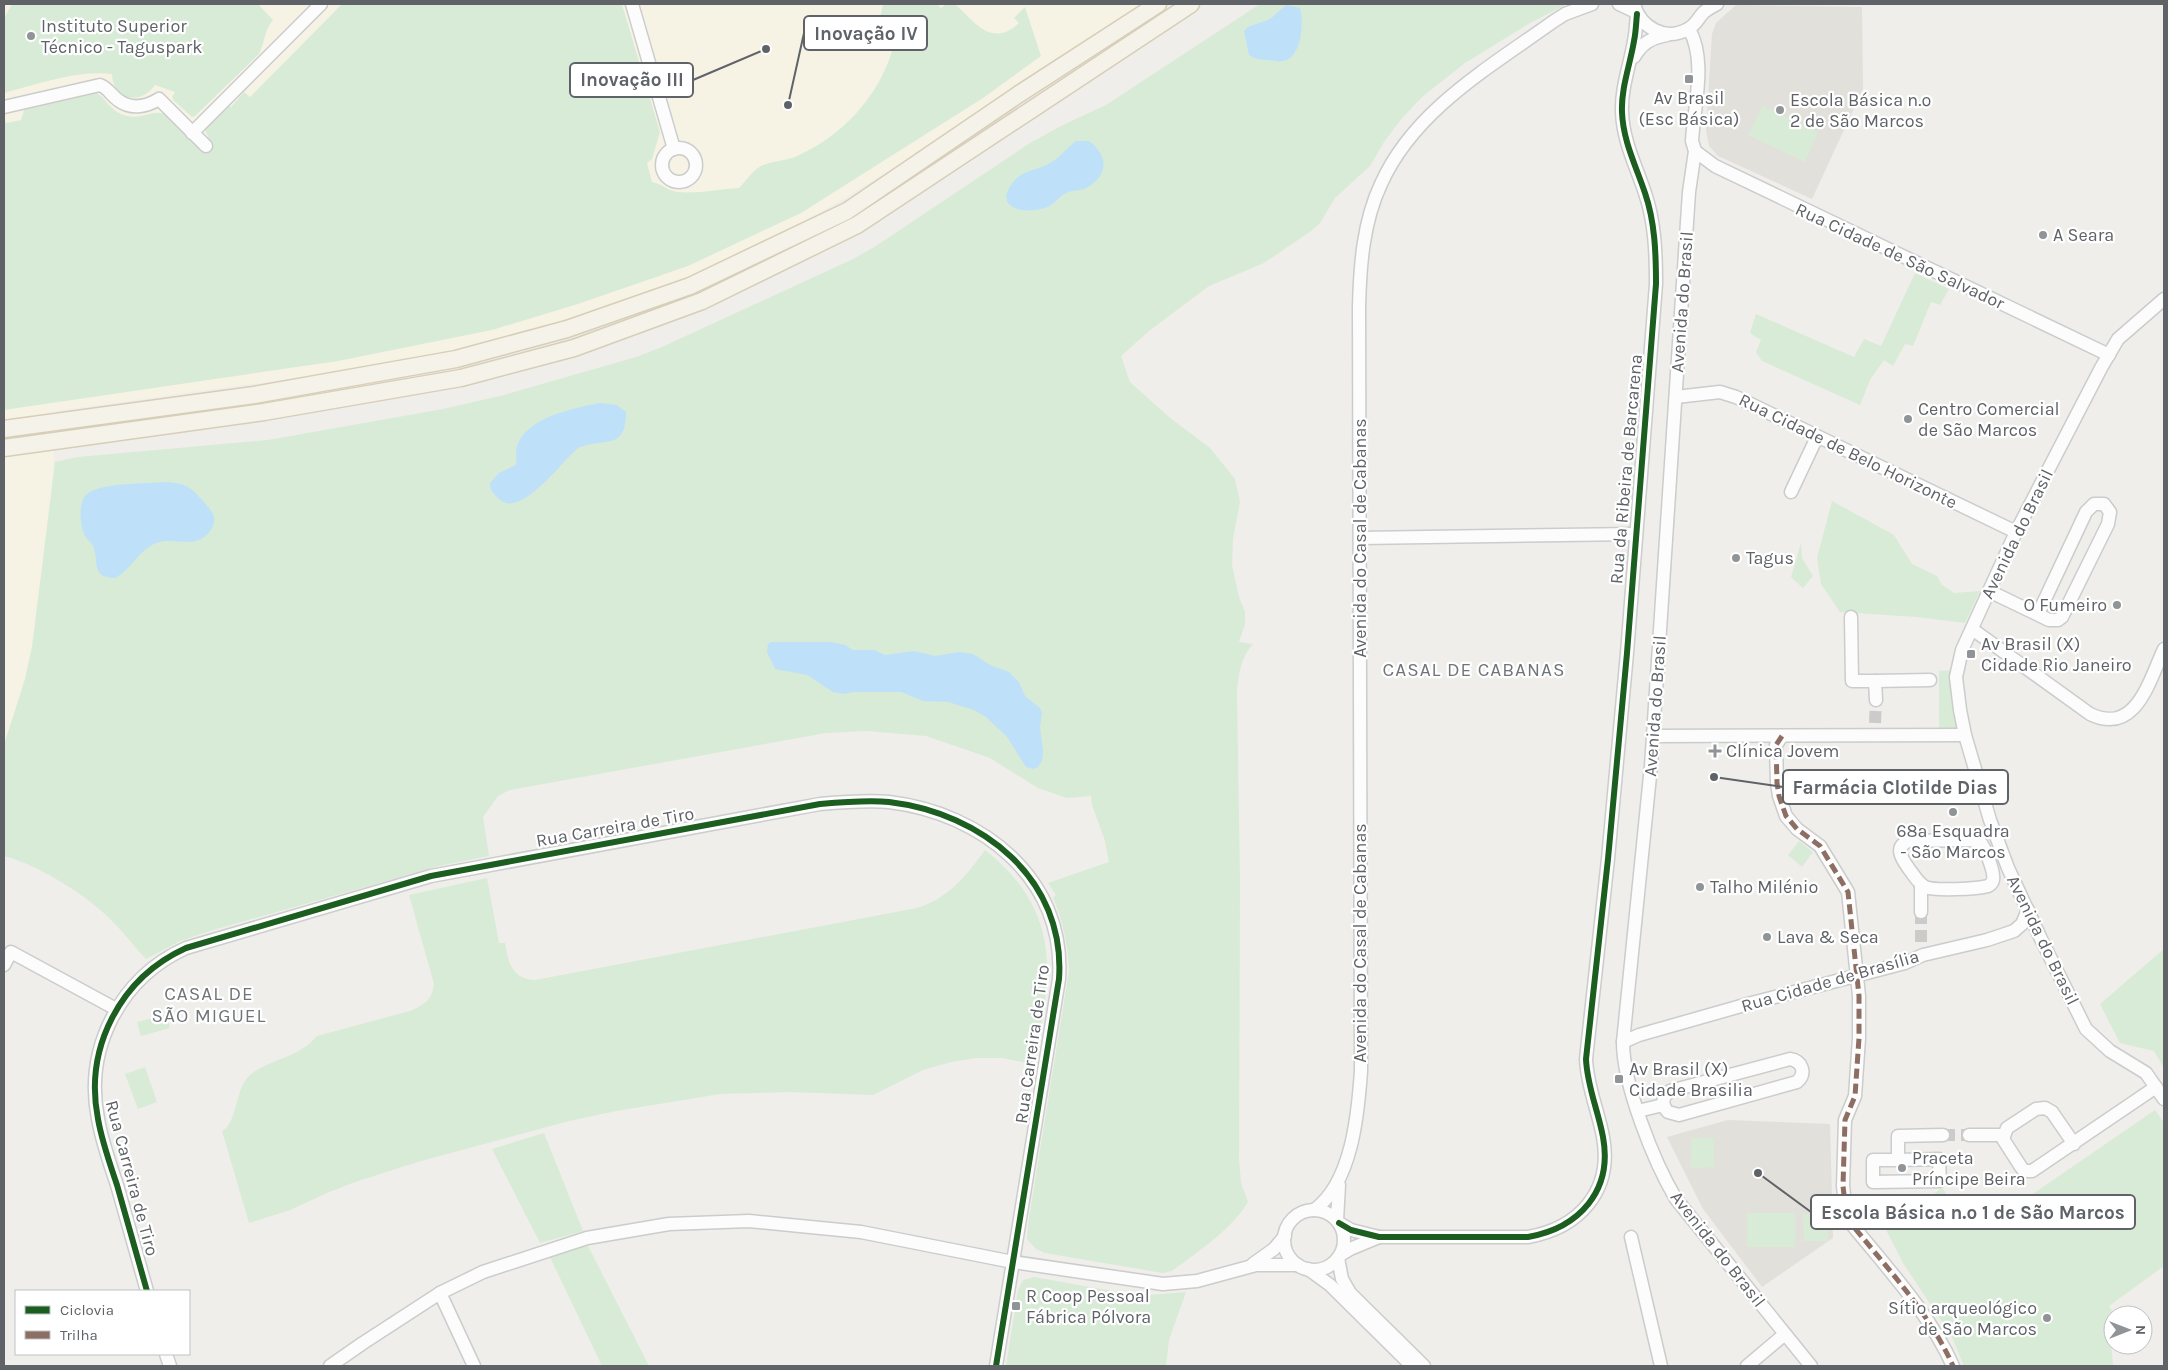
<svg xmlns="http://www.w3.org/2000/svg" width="2168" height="1370" font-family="Karla,sans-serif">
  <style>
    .commercial { fill: #f7f3e4 }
    .education { fill: #e2e0da }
    .green { fill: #d8ebd6 }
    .water { fill: #bfe0f9 }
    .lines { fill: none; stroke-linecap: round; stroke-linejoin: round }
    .minor-tunnel { stroke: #cbcbca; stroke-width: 12; stroke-dasharray: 12 6; stroke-linecap: butt }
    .minor-casing { stroke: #cbcccc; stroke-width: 15 }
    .major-casing { stroke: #d7ceb8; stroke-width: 19 }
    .minor { stroke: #fdfcfc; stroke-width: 12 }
    .major { stroke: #f4f2e9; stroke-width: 16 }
    .quiet { stroke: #8d6e63; stroke-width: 5; stroke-dasharray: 10 5; stroke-linecap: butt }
    .cycleway-casing { stroke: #fff; stroke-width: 9 }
    .cycleway { stroke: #1b5e20; stroke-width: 6 }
    .poi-dot { fill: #919496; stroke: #fff; stroke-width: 2 }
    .labels { text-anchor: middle; stroke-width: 4.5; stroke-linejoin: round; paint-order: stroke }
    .poi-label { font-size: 18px; fill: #5f6368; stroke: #fff; text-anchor: start }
    .street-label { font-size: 18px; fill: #5f6368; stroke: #fff }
    .neighbourhood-label { font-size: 19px; letter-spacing: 1px; fill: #70757a; stroke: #fff }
    .leader { fill: none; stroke: #5f6368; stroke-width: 2 }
    .callout-dot { fill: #5f6368; stroke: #fff; stroke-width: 2 }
    .callout { fill: #fff; stroke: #5f6368; stroke-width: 2 }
    .callout-label { font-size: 19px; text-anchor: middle; font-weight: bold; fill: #5f6368 }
  </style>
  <rect width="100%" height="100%" fill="#efeeea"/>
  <path class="commercial" d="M4 4H1142L947 135 845 198 792 228 743 252 701 272 653 292 566 322 472 347 360 369 56 411 52 492 32 647 25 679 4 745Z"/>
  <g class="education">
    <path d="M1736 5 1862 7 1863 89 1812 199 1718 156 1709 146 1706 131 1712 34 1716 23Z"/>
    <path d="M1728 1120 1830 1124 1833 1238 1762 1287 1703 1209 1667 1137Z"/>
  </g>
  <g class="green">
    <path d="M12 4H258L273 20C264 31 265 42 259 54L195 116 192 117 174 101 172 97 175 92 155 85C141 106 113 100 112 74 75 70 39 84 4 93V18Z"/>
    <path d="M342 4H622L660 132 652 159 647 163 652 182C662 184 668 191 678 192 697 194 720 189 739 188 746 181 753 170 761 166 772 161 784 161 795 157 841 137 879 97 893 48L875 42 883 4H937L941 8 946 4H955C976 23 991 48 1019 23L1014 18 1025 7 1041 56 983 98 801 213 688 266 578 304 492 330 338 361 4 410V118L6 123 21 120 24 110 97 93C106 99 110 109 121 114 139 122 152 109 164 114L201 150 210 141 205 130 208 124 228 104 231 107 244 92 250 97Z"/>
    <path d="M1260 4H1567L1530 23 1465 63 1422 97 1403 117 1384 142 1370 166 1335 198 1320 223 1311 231 1264 263 1209 286 1149 331 1121 356 1130 382 1169 417 1210 448 1235 479 1240 502 1233 539 1232 565 1239 597 1245 612V624L1239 642 1253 644C1241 657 1239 673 1237 690L1240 882 1239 1159 1241 1183 1248 1202C1230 1231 1200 1250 1172 1271L1163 1273 1045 1253 1036 1249 1027 1239 1029 1218 1069 971C1068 945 1063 921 1053 897L1056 895 1048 883 1109 862 1105 841 1092 805 1091 796 1067 798 1038 788 990 758 926 736 867 731 826 733 510 790 498 796 483 817 489 856 439 866 213 930 180 941 146 959C133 945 121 929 107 916 83 893 36 864 4 856V745L25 679 32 647 55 462 78 457 268 440 443 409 504 395 636 357 662 347 853 259 876 246 1030 143 1063 125 1106 105Z"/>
    <path d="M1763 106 1818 132 1805 162 1748 135Z"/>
    <path d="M1915 273 1949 289 1940 305 1931 302 1913 346 1905 344 1893 366 1884 360 1870 380 1860 405 1762 361 1756 352 1761 340 1750 333 1756 314 1854 357 1864 339 1881 346Z"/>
    <path d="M1832 501 1894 535 1912 564 1937 576 1942 585 1954 593 1980 591 1965 623 1917 617 1840 612 1821 584 1817 558Z"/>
    <path d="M1801 543 1802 558 1813 576 1803 588 1791 577Z"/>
    <path d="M1954 670 1965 732 1939 731V671Z"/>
    <path d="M1799 841 1813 852 1802 867 1788 855Z"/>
    <path d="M985 850C1062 911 1054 977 1032 1064L1002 1058H976L951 1062 923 1070 873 1095 789 1092 720 1094 616 1111 569 1121 421 1161 355 1182 327 1193 290 1210 249 1223 222 1131C237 1124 235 1091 248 1077 266 1059 297 1060 317 1036L410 1011C424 1005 432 1000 434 984L409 895 487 878 499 943H505C508 962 512 979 535 980L917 908C949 898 966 876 985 850Z"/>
    <path d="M2164 949V1068L2154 1051 2120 1043 2100 1004Z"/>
    <path d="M166 1015 170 1028 141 1036 137 1022Z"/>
    <path d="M145 1067 157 1102 138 1109 125 1074Z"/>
    <path d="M2155 1110 2164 1123V1266L2109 1306 2115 1315H2113V1340L2111 1342 2113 1366H2139H1964L1952 1337 1903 1263 1885 1228 1942 1188 1956 1207H2014Z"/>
    <path d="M544 1133 583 1231 540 1243 492 1149Z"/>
    <path d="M1691 1138H1714V1167L1691 1168Z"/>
    <rect x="1747" y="1213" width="48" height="34"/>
    <path d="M1827 1213 1828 1241H1804L1803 1214Z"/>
    <path d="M586 1242 649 1366H602L549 1255Z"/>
    <path d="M1034 1277 1124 1293 1149 1295 1186 1292 1169 1340 1166 1366H1006L1018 1290 1023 1280Z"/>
  </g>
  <g class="water">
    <path d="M1286 5 1300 8C1304 22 1302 58 1283 61 1279 62 1272 60 1267 60 1259 59 1256 60 1249 55L1244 31 1248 27 1270 19Z"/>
    <path d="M1076 141H1089C1107 154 1110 174 1088 187 1082 191 1073 190 1066 193 1058 197 1053 206 1045 208 1022 215 991 207 1015 180 1023 170 1039 170 1050 163 1059 158 1067 148 1076 141Z"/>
    <path d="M600 403 617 405 626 412C626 452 603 437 578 448 562 461 520 520 499 499 494 494 490 491 490 483L499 473 516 465C517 459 515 452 517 446 526 417 575 408 600 403Z"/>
    <path d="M165 482C186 483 191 487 204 502 211 511 218 516 212 528 198 552 176 536 156 543 139 550 131 570 115 578 91 577 99 564 94 549 93 543 88 541 85 536 80 527 78 503 86 495 99 482 146 484 165 482Z"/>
    <path d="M771 642H831L845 645 853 650H874L885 655 914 651 935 656 959 652 973 654 990 665 1009 672 1019 682 1025 696 1040 708 1042 713 1040 727 1043 751 1042 761 1038 767 1033 769 1026 767 1007 737 986 717 974 710 948 702 923 701 901 692H854L843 694 833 692 807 675 775 669 767 652 768 644Z"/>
  </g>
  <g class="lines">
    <g class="minor-tunnel">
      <path d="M1875 723 1876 700"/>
      <path d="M1921 912V943"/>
      <path d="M1943 1135H1969"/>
    </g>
    <defs>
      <g id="minor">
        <path d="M632 4 674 149"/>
        <path d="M1619 4 1636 12"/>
        <path d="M1634 4C1640 27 1665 42 1688 29 1696 25 1698 18 1704 12 1708 9 1713 6 1717 4"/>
        <path d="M1689 29C1707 60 1694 106 1692 141L1695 151 1689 192 1651 766 1623 1042C1623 1085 1654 1162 1676 1199L1811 1366"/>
        <path d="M1634 57C1642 43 1651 38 1667 35"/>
        <path d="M4 107 100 85C108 88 111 95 118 100 131 110 146 107 159 99L206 146"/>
        <path d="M192 133 321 4"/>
        <circle cx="679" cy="165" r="17"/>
        <path d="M1695 151 1715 166 2109 355"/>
        <path d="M2164 299 2118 339 2101 368 2016 532 1962 650 1956 677 1960 710 1965 735 1990 820 2008 868 2041 939 2086 1029 2110 1051 2146 1073 2164 1099"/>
        <path d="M1676 397 1720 392 1736 397 2016 532"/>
        <path d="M1791 492 1817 437"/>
        <path d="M1360 538 1635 534"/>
        <path d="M1989 591 2049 620H2058L2062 617 2108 524 2110 512 2104 504H2094L2086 512 2038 614"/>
        <path d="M1851 617 1852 681H1875L1876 700"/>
        <path d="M1972 629 2090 714C2136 736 2149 681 2164 649"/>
        <path d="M1875 681 1930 680"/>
        <path d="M1653 736 1965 735"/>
        <path d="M1782 736 1776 745 1777 783 1779 796 1786 816 1797 829 1820 846 1848 892 1859 996V1038L1855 1096 1845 1120 1843 1186 1846 1212 1849 1221C1886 1267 1929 1312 1953 1366"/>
        <path d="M1970 840 1980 842C1985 847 1995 873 1993 880 1992 884 1991 884 1988 886 1977 889 1935 891 1925 887 1918 883 1914 875 1909 869 1903 860 1893 848 1908 841Z"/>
        <path d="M1921 884V912"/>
        <path d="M4 965 11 952 116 1009"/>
        <path d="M1623 1042 1639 1035 1748 1004 1905 963 1923 955 1987 940 2014 931 2022 924 2028 910"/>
        <path d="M1790 1059C1802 1061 1807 1073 1797 1082L1679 1115 1668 1112C1661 1105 1662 1097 1670 1091Z"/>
        <path d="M1638 1111 1663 1105"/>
        <path d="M1969 1135H2004"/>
        <path d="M2074 1144 2052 1112 2045 1108 2036 1109 2007 1128 2003 1139 2021 1167 2024 1171H2032L2156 1087"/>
        <path d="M1898 1160 1939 1159 1940 1181 1873 1182V1160H1898V1136L1943 1135"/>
        <path d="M1314 1210C1352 1183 1358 1114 1361 1071L1359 307C1360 266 1363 222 1381 184 1414 110 1490 67 1554 21L1565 14 1592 4"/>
        <circle cx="1314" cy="1240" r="30"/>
        <path d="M1337 1220 1339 1185"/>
        <path d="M1339 1223 1351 1230 1379 1237H1528C1579 1228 1613 1191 1603 1137 1598 1110 1587 1086 1586 1059L1608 859 1627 653 1656 284C1656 254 1655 222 1645 193 1636 166 1623 141 1622 112 1621 88 1630 65 1634 41 1636 32 1636 23 1637 14"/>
        <path d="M1631 1237 1661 1366"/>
        <path d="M1340 1255 1350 1249 1379 1237"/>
        <path d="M1338 1258 1342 1279 1350 1293 1424 1366"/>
        <path d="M1253 1264 1274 1249 1285 1236"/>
        <path d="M1308 1269 1330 1285 1412 1366"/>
        <path d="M147 1291C137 1256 127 1221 117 1185 110 1164 102 1142 98 1119 84 1048 120 978 186 948L431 876 820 804C843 802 866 800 889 802 982 813 1066 879 1059 979L996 1366"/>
        <path d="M440 1293 474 1366"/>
        <path d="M166 1354 170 1366"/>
        <path d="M330 1366 363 1343 440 1293 483 1272 587 1238 669 1224 749 1221 861 1232 1013 1262 1163 1284 1197 1281 1256 1265H1298"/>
        <path d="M1747 1366 1785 1334"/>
      </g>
      <g id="major">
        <path d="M4 429 254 395 456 359 567 329 690 286 847 211 1019 94 1158 4"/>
        <path d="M4 448 264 412 461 378 574 348 702 301 857 225 1191 4"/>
      </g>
    </defs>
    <use href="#minor" class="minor-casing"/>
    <use href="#major" class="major-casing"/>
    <use href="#minor" class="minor"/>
    <use href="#major" class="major"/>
    <path class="quiet" d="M1782 736 1776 745 1777 783 1779 796 1786 816 1797 829 1820 846 1848 892 1859 996V1038L1855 1096 1845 1120 1843 1186 1846 1212 1849 1221C1886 1267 1929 1312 1953 1366"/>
    <defs>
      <g id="cycleway">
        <path d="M1339 1223 1351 1230 1379 1237H1528C1579 1228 1613 1191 1603 1137 1598 1110 1587 1086 1586 1059L1608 859 1627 653 1656 284C1656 254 1655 222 1645 193 1636 166 1623 141 1622 112 1621 88 1630 65 1634 41 1636 32 1636 23 1637 14"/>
        <path d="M147 1291C137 1256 127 1221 117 1185 110 1164 102 1142 98 1119 84 1048 120 978 186 948L431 876 820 804C843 802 866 800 889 802 982 813 1066 879 1059 979L996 1366"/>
      </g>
    </defs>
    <use href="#cycleway" class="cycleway-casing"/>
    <use href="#cycleway" class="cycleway"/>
  </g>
  <g class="poi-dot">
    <circle cx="31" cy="36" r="5"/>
    <rect x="1684" y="74" width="10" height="10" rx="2.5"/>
    <circle cx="1780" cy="110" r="5"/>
    <circle cx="2043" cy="235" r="5"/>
    <circle cx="1908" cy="419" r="5"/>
    <circle cx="1736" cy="558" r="5"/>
    <circle cx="2117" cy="605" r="5"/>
    <rect x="1966" y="649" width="10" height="10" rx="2.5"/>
    <path d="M1712.5 743.5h5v5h5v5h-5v5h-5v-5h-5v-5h5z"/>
    <circle cx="1953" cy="812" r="5"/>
    <circle cx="1700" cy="887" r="5"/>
    <circle cx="1767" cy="937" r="5"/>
    <rect x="1614" y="1074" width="10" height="10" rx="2.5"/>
    <circle cx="1902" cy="1168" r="5"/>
    <rect x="1011" y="1301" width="10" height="10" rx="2.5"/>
    <circle cx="2047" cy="1318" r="5"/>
  </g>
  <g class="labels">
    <g class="poi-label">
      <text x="41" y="32">Instituto Superior<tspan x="41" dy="21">Técnico - Taguspark</tspan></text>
      <text x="1689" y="104" text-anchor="middle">Av Brasil<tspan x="1689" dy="21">(Esc Básica)</tspan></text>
      <text x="1790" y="106">Escola Básica n.º<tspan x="1790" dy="21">2 de São Marcos</tspan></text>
      <text x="2053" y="241">A Seara</text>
      <text x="1918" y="415">Centro Comercial<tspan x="1918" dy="21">de São Marcos</tspan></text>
      <text x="1746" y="564">Tagus</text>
      <text x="2107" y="611" text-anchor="end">O Fumeiro</text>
      <text x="1981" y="650">Av Brasil (X)<tspan x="1981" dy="21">Cidade Rio Janeiro</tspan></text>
      <text x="1726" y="757">Clínica Jovem</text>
      <text x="1953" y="837" text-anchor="middle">68ª Esquadra<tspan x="1953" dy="21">- São Marcos</tspan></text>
      <text x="1710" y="893">Talho Milénio</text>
      <text x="1777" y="943">Lava &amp; Seca</text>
      <text x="1629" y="1075">Av Brasil (X)<tspan x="1629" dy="21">Cidade Brasilia</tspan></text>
      <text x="1912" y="1164">Praceta<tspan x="1912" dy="21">Príncipe Beira</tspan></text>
      <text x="1026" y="1302">R Coop Pessoal<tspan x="1026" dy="21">Fábrica Pólvora</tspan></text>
      <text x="2037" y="1314" text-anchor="end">Sítio arqueológico<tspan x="2037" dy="21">de São Marcos</tspan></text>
    </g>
    <g class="street-label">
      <text transform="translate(1900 256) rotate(25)" y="6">Rua Cidade de São Salvador</text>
      <text transform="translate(1682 302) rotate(-86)" y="6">Avenida do Brasil</text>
      <text transform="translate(1848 451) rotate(26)" y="6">Rua Cidade de Belo Horizonte</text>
      <text transform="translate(1626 469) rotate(-85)" y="6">Rua da Ribeira de Barcarena</text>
      <text transform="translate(2017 534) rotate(-64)" y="6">Avenida do Brasil</text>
      <text transform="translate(1360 538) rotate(-90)" y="6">Avenida do Casal de Cabanas</text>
      <text transform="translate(1655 706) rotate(-86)" y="6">Avenida do Brasil</text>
      <text transform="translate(615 827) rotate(-10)" y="6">Rua Carreira de Tiro</text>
      <text transform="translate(2043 940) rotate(64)" y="6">Avenida do Brasil</text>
      <text transform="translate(1360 943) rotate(-90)" y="6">Avenida do Casal de Cabanas</text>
      <text transform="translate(1830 981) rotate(-16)" y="6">Rua Cidade de Brasília</text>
      <text transform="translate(1032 1044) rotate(-82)" y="6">Rua Carreira de Tiro</text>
      <text transform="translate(132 1178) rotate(75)" y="6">Rua Carreira de Tiro</text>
      <text transform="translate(1718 1249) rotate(52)" y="6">Avenida do Brasil</text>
    </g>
    <g class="neighbourhood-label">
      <text x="1474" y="676">CASAL DE CABANAS</text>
      <text x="209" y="1000">CASAL DE<tspan x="209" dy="22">SÃO MIGUEL</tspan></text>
    </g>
  </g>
  <path class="leader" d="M788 105L804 33M766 49L693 80M1714 777L1783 787M1758 1173L1811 1212"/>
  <g class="callout-dot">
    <circle cx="788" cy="105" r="5"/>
    <circle cx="766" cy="49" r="5"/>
    <circle cx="1714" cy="777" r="5"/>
    <circle cx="1758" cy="1173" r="5"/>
  </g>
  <g class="callout">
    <rect x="804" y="16" width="123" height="34" rx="5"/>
    <rect x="570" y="63" width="123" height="34" rx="5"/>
    <rect x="1783" y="770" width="225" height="34" rx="5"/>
    <rect x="1811" y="1195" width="324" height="34" rx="5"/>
  </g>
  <g class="callout-label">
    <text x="866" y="40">Inovação IV</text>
    <text x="632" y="86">Inovação III</text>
    <text x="1895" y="794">Farmácia Clotilde Dias</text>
    <text x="1973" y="1219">Escola Básica n.º 1 de São Marcos</text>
  </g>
  <rect width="2168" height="1370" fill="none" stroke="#5f6368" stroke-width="10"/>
  <rect x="15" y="1290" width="175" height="65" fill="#ffffff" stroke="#bfc1c3"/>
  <rect x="25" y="1306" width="25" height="8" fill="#1b5e20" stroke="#bfc1c3"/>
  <text x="60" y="1315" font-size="15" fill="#5f6368">Ciclovia</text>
  <rect x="25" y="1331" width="25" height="8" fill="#8d6e63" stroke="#bfc1c3"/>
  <text x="60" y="1340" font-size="15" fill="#5f6368">Trilha</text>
  <g transform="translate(2128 1330) rotate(90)"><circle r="24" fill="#ffffff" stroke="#bfc1c3"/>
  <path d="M0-4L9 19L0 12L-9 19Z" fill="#919496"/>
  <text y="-8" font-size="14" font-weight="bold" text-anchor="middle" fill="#5f6368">N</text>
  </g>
</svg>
